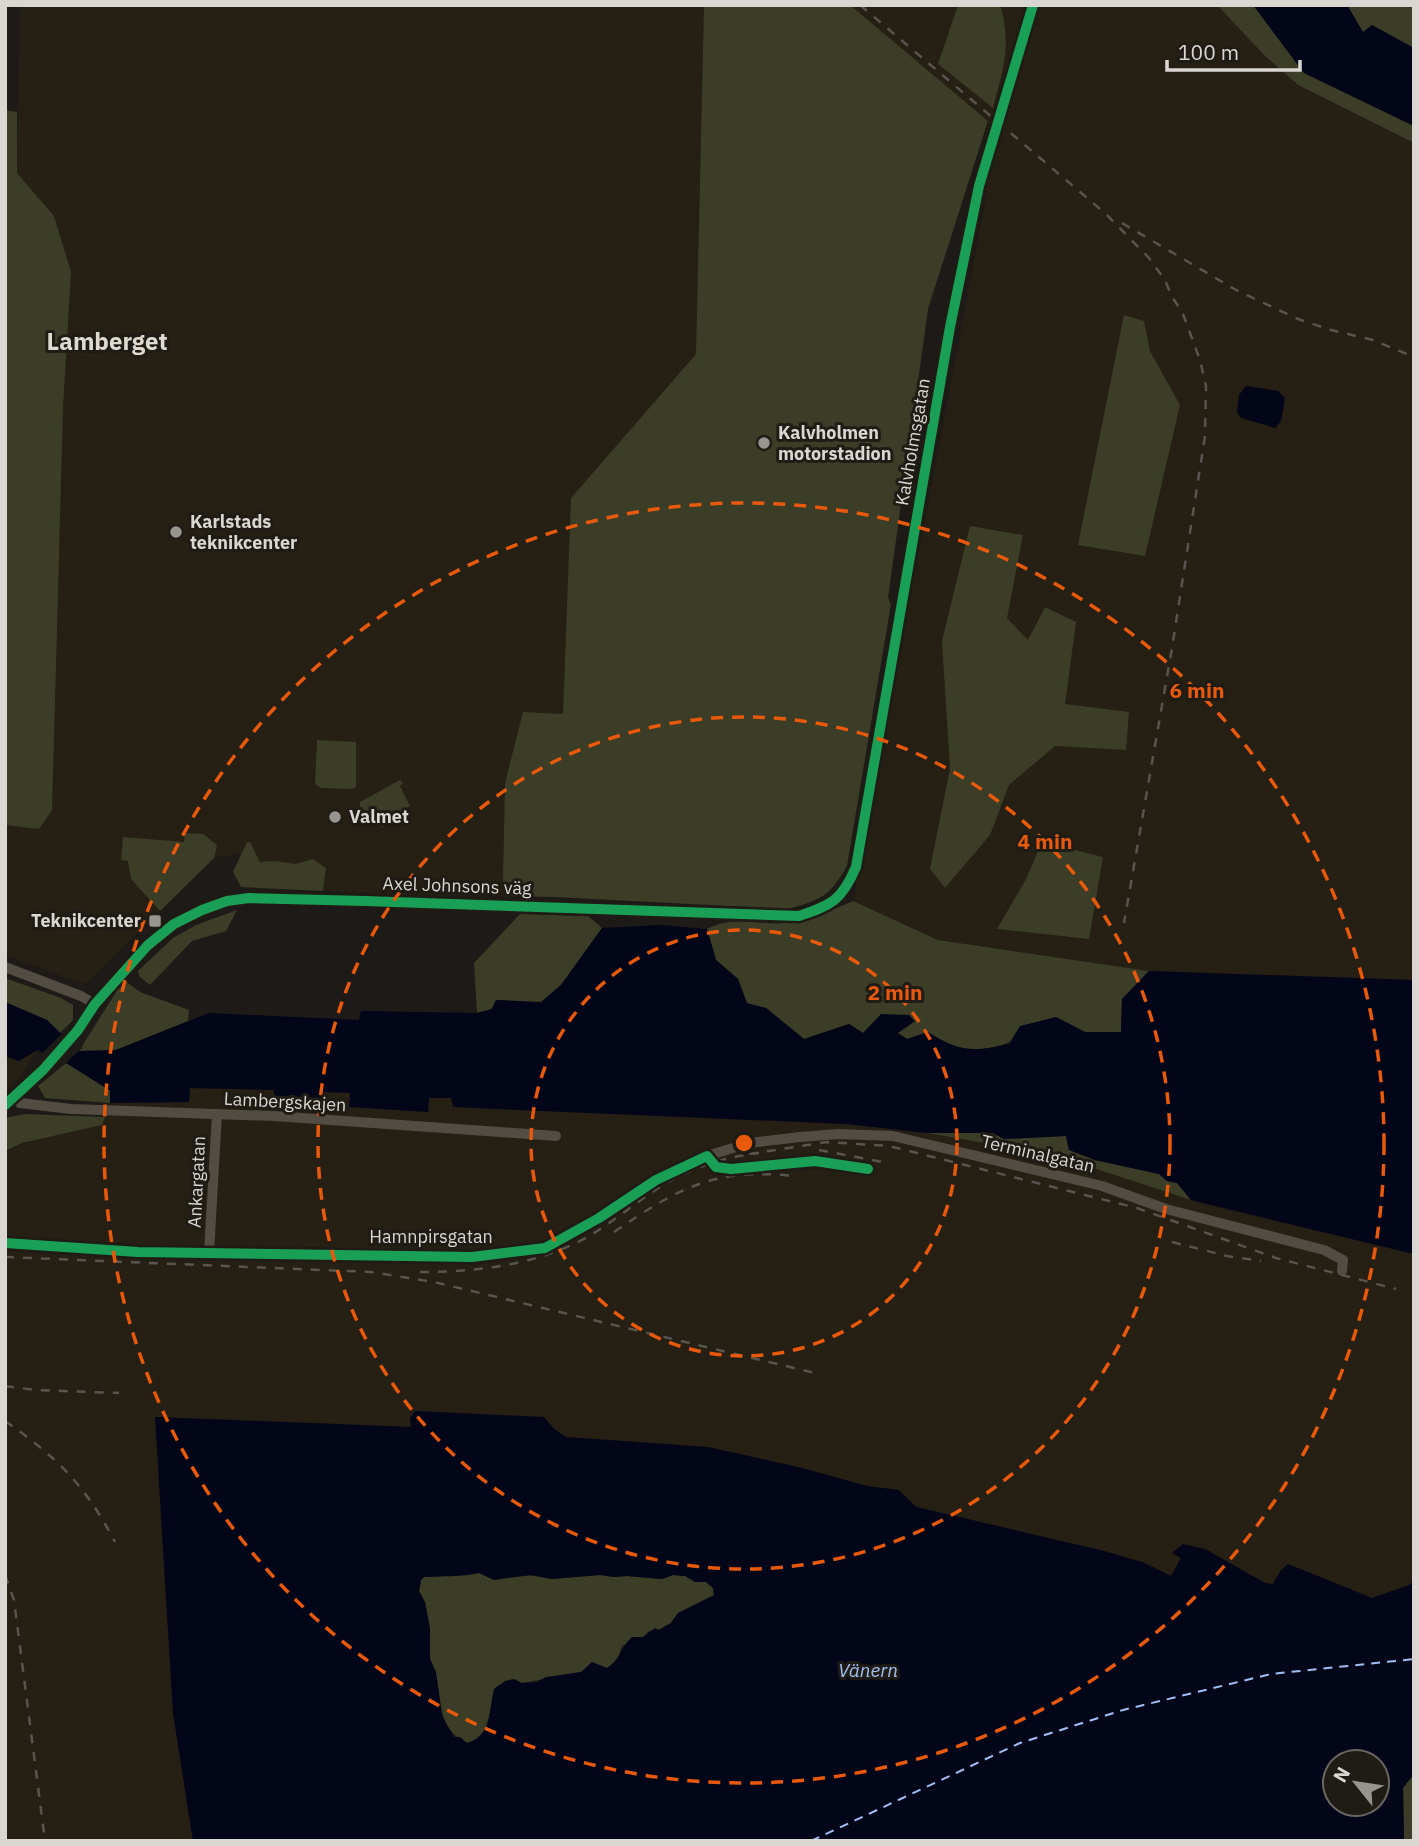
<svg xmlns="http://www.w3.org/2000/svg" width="1419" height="1846" font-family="'IBM Plex Sans',sans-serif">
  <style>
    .built { fill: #261f14 }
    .green { fill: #3b3d27 }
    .water { fill: #030619; fill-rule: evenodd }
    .pier { fill: #1d1a17 }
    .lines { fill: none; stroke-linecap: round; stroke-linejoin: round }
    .ferry { stroke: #a1bff5; stroke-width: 2; stroke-dasharray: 9 7; stroke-linecap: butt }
    .minor { stroke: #524c43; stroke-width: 10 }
    .rail { stroke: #58544e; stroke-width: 2.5; stroke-dasharray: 9 9; stroke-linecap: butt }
    .cycleway-casing { stroke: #1f1b15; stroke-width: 15 }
    .cycleway { stroke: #1a9f57; stroke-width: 10 }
    .ring { fill: none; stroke: #e8590c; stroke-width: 3.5; stroke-dasharray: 12 9 }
    .poi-dot { fill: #989591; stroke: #1f1b15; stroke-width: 2.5 }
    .labels { text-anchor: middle; stroke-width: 6; stroke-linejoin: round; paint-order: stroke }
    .poi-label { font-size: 18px; font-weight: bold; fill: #dad7d3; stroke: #1f1b15; text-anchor: start }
    .street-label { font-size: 18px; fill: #dad7d3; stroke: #1f1b15 }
    .water-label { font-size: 19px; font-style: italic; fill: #a1bff5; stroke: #1f1b15 }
    .district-label { font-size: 24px; font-weight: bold; fill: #dfdad1; stroke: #1f1b15 }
    .centre { fill: #e8590c; stroke: #1f1b15; stroke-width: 3.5 }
    .ring-label { font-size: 21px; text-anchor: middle; font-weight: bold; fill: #e8590c; stroke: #1f1b15; stroke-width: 6; stroke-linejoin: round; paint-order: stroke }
  </style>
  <rect width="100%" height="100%" fill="#1d1a17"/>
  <g class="built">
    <path d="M20 5H704L696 354 571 498 567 637 554 897 404 896 242 886 240 854 214 858 86 984 5 956V825L39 828 71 272 54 216 17 173Z"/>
    <path d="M850 5H1217L1264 55 1297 85 1414 143V980L1149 971 938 940 853 901 986 198 988 121Z"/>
    <path d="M37 1050 19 1079 5 1092V1056L19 1061Z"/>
    <path d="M189 1088 275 1090 274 1105 323 1107V1092L350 1093V1107L428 1112 429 1098H452L453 1107 846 1124 927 1133 1054 1155 1210 1206 1414 1254V1581L1409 1585 1372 1598 1288 1564 1281 1570 1273 1584 1265 1583 1205 1549 1173 1553 1181 1558 1171 1576 1142 1562 1104 1551 916 1506 898 1490 867 1486 798 1467 708 1447 566 1437 554 1429 543 1417 415 1411 411 1427 156 1417 173 1713 193 1841H5V1151L22 1143 102 1125 110 1103 189 1102Z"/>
  </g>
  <g class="green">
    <path d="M704 5H850L988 121 928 309 888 598 891 604 847 866C830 896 821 900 788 909L554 897 507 896 503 881 505 783 523 712 563 714 571 498 696 354Z"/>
    <path d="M958 5H1000C1012 44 1003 71 993 108L938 64Z"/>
    <path d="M1217 5H1253L1304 73 1414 126V143L1298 85 1264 55Z"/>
    <path d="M1347 5H1414V80L1363 32Z"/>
    <path d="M5 110 17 112V173L54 216 71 272 63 409 52 810 39 829 5 825Z"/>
    <path d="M1124 315 1144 321 1150 351 1180 405 1145 556 1078 545Z"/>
    <path d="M970 526 1023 535 1007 618 1028 640 1045 607 1076 622 1065 704 1129 712 1126 750 1055 746 1009 785 990 835 945 888 930 869 950 769 942 641Z"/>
    <path d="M317 740 356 742V787L352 789 321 788 315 784Z"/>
    <path d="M400 780 403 783 400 786 410 806 386 819 388 824 382 827 360 813V802Z"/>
    <path d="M185 833 203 834 217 845 214 858 160 911 131 879 128 861 121 860 123 837 184 842Z"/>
    <path d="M247 842H250L260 862 275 861 296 864 313 859 326 868 323 891 241 887 233 872Z"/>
    <path d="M1042 842 1103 857 1089 939 997 929 1026 879Z"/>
    <path d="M853 901 938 940 1149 971 1122 999 1121 1032H1085L1056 1017C1023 1036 992 1058 952 1046 944 1044 935 1036 928 1032L907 1039 897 1033 915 1021 863 1033 849 1024 804 1039 766 1008 747 1004 738 979 716 960 707 929C732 915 756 925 783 923 808 920 830 911 853 901Z"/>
    <path d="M237 910 226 931 192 941 150 985 139 976 138 971 173 938 196 925Z"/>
    <path d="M520 914 588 916 602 928 561 985 540 1003 496 1000 492 1009 477 1013 474 963Z"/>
    <path d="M5 978 61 998 73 1005V1020L60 1033 47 1020 5 1002Z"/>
    <path d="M125 981 140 992 189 1010 188 1021 116 1050 79 1051 121 984Z"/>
    <path d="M66 1063 110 1091V1103L45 1098 38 1086Z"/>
    <path d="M25 1114 105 1117 102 1125 22 1143 5 1151V1118Z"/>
    <path d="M927 1133H993L1004 1139 1066 1136 1069 1150 1095 1160 1159 1174 1167 1181 1177 1183 1191 1200 1054 1155Z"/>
    <path d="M479 1573 507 1577 541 1575 551 1579 600 1575 614 1577 627 1576 662 1579 673 1575 686 1576 695 1582H706L713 1588 714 1596 678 1613 671 1623 658 1630 649 1631 643 1637 622 1646 617 1661 607 1668 522 1683 492 1698C490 1717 487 1738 467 1743 436 1729 443 1699 435 1672 434 1666 430 1662 430 1656 427 1632 432 1614 419 1591L421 1580 424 1577C442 1576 462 1576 479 1573Z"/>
    <path d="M1414 1774V1841H1404L1403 1787Z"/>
  </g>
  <g class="water">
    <path d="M1253 5H1347L1363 32 1372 25 1414 48V126L1304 73Z"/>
    <path d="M1246 386 1278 391 1285 398 1281 421 1275 428 1241 418 1237 412 1239 395Z"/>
    <path d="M661 925 707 929 716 960 738 979 747 1003 766 1008 804 1039 849 1024 863 1033 881 1014 909 1015 915 1021 898 1033 907 1039 928 1032C959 1052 973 1052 1009 1044L1020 1026 1056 1017 1085 1032H1121L1122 999 1149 971 1414 980V1254L1191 1200 1177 1183 1167 1181 1159 1174 1095 1160 1069 1150 1066 1136 1004 1139 993 1133H927L846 1124 453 1107 451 1098H429L428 1112 349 1107 350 1093 324 1092 323 1107 274 1106V1090L190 1088 189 1102 110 1103V1090L66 1063 37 1050 19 1061 5 1056V1002L47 1020 79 1051 116 1050 209 1013 359 1020 361 1011 477 1013 492 1009 496 1000 541 1002 561 985 602 928Z"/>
    <path d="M415 1411 544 1417 554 1429 566 1437 708 1447 798 1467 867 1486 899 1490 916 1507 1104 1551 1142 1562 1171 1576 1181 1558 1172 1553 1183 1544 1205 1549 1265 1583 1273 1584 1281 1570 1288 1564 1372 1598 1409 1585 1414 1581V1774L1403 1788 1404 1841H193L173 1713 155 1417 411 1427 410 1418ZM479 1573 494 1580 530 1575 551 1579 600 1575 614 1577 627 1576 662 1579 673 1575 685 1576 695 1582H706L713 1588 714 1595 678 1613 671 1623 659 1630 655 1628 643 1637H632C619 1649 622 1658 607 1668L592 1662 581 1672 546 1677 537 1682 522 1683 514 1679 505 1681 494 1689C489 1709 492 1737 467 1743L460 1737H454L442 1716 436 1672 430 1659V1628L425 1602 419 1591 421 1580 424 1577C442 1576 462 1577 479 1573ZM1377 1762V1804H1335V1762Z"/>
  </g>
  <path class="pier" d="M64 1032 80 1047H83L63 1066 40 1055Z"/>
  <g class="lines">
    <path class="ferry" d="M811 1841 1020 1743 1123 1710 1271 1674 1414 1659"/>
    <g class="minor">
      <path d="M5 967 81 996 95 1004"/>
      <path d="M15 1097 20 1103 71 1109 274 1116 556 1136"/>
      <path d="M5 1105 43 1070 78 1030 95 1004 148 945 174 924 202 910 227 901 249 898 365 901 799 916C832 905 842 900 856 867L950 327 979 186 1033 5"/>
      <path d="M707 1156 749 1143 800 1137 838 1134 893 1136 1102 1186 1166 1209 1324 1250 1343 1260 1342 1271"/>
      <path d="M5 1243 138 1252 472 1257 545 1248 599 1218 656 1180 707 1156 716 1167 731 1169 815 1161 868 1169"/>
      <path d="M209 1253 217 1114"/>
    </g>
    <g class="rail">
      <path d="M860 5 1106 214 1149 258 1165 280 1171 295 1183 314 1200 360 1206 386 1205 436 1172 648 1124 923"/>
      <path d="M1122 223 1236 290 1298 319 1331 330 1373 340 1414 357"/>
      <path d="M819 1150 888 1163"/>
      <path d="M749 1154 827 1142 889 1146 1137 1208 1276 1258 1396 1289"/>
      <path d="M614 1232C680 1187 714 1168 795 1176"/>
      <path d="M1172 1242 1227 1256 1261 1261"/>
      <path d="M5 1257 371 1272 434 1282 815 1373"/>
      <path d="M420 1272C473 1272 529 1266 578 1242 608 1227 634 1203 663 1185 693 1167 725 1157 759 1153"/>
      <path d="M5 1386 35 1390 119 1393"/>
      <path d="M5 1421C58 1458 85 1485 115 1542"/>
      <path d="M5 1575 14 1600 45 1841"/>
    </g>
    <defs>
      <g id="cycleway">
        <path d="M5 1105 43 1070 78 1030 95 1004 148 945 174 924 202 910 227 901 249 898 365 901 799 916C832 905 842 900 856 867L950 327 979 186 1033 5"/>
        <path d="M5 1243 138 1252 472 1257 545 1248 599 1218 656 1180 707 1156 716 1167 731 1169 815 1161 868 1169"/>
      </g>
    </defs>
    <use href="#cycleway" class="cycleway-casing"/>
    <use href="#cycleway" class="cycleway"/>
  </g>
  <g class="ring">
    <circle cx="744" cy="1143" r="213"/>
    <circle cx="744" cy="1143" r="426"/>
    <circle cx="744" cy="1143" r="640"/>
  </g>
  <g class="poi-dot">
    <circle cx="764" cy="443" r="7"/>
    <circle cx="176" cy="532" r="7"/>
    <circle cx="335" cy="817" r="7"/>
    <rect x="148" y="914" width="14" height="14" rx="3.5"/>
  </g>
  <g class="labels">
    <g class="poi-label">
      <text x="778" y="439">Kalvholmen<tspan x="778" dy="21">motorstadion</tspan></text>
      <text x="190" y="528">Karlstads<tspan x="190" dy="21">teknikcenter</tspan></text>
      <text x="349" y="823">Valmet</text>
      <text x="141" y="927" text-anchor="end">Teknikcenter</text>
    </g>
    <g class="street-label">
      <text transform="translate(913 442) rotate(-80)" y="6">Kalvholmsgatan</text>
      <text transform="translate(457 886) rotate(2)" y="6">Axel Johnsons väg</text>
      <text transform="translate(285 1102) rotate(3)" y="6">Lambergskajen</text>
      <text transform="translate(1038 1154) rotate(13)" y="6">Terminalgatan</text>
      <text transform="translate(197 1182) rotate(-87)" y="6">Ankargatan</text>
      <text x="431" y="1243">Hamnpirsgatan</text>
    </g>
    <g class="water-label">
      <text x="868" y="1677">Vänern</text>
    </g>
    <g class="district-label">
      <text x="107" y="350">Lamberget</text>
    </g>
  </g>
  <circle cx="744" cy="1143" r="10" class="centre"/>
  <g class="ring-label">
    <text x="1197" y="698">6 min</text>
    <text x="1045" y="849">4 min</text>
    <text x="895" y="1000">2 min</text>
  </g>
  <rect width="1419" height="1846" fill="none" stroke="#dad7d3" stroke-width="14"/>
  <g transform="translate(1356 1783) rotate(300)"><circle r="33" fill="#1f1b15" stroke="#6a6661" stroke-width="2"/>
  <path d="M0-5L12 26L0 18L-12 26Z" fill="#989591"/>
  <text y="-10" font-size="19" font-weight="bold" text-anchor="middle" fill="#dad7d3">N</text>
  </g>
  <path d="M1167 60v10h133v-10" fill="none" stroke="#dad7d3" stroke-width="3.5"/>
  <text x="1178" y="60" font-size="21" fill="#dad7d3" stroke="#1f1b15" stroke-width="5" paint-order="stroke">100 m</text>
</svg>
